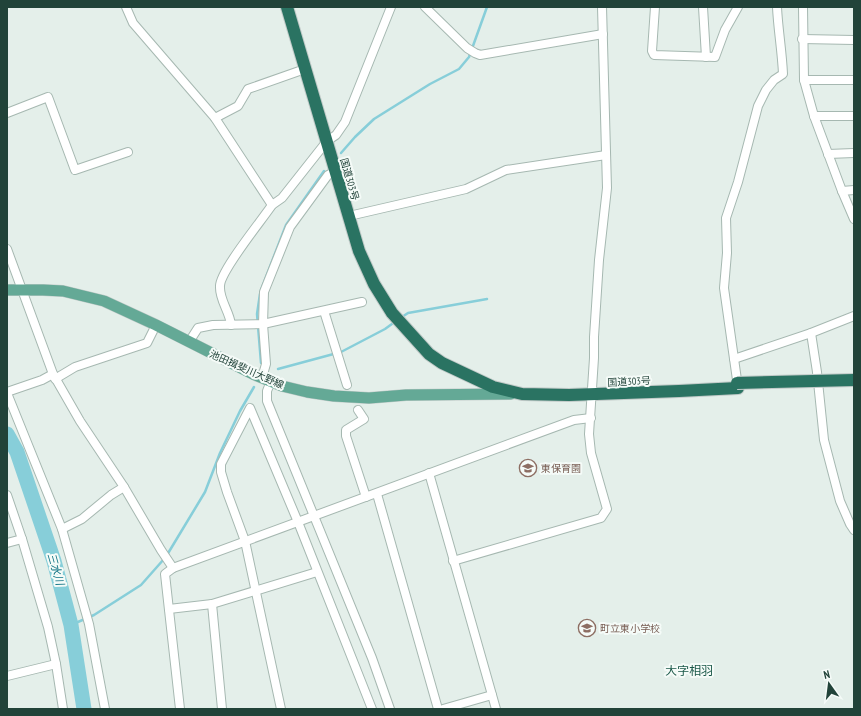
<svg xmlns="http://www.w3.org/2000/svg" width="861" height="716" font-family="'PT Sans Narrow','Noto Sans JP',sans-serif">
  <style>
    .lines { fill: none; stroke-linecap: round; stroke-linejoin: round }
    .stream { stroke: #87ced9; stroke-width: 2.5 }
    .river { stroke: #87ced9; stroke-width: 15 }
    .minor-casing { stroke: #a6b8b1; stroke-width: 10 }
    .major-casing { stroke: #c1cac8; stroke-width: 12 }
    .highway-casing { stroke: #c1cac8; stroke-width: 14 }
    .minor { stroke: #fff; stroke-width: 8 }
    .major { stroke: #64a996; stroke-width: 11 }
    .highway { stroke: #2a7362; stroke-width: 12 }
    .highway-bridge-casing { stroke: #c1cac8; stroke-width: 14; stroke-linecap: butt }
    .highway-bridge { stroke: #2a7362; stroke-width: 12 }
    .labels { text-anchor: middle; stroke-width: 4; stroke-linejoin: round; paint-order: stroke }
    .street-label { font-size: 10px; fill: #214339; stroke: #f5fbf8 }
    .education-label { font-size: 10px; fill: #785e54; stroke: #f5fbf8; text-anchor: start }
    .water-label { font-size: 11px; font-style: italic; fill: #147586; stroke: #f5fbf8 }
    .quarter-label { font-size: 12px; fill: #1a5848; stroke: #f5fbf8 }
  </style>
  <rect width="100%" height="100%" fill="#e4efea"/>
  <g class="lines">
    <g class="stream">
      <path d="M341 153 355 137 374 119 430 84 459 69 469 57 487 7"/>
      <path d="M261 290 286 225 324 171"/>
      <path d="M260 294 257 314 261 363"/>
      <path d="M402 317 408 313 487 299"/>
      <path d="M278 369 341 352 385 329 396 321"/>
      <path d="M167 555 205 492 220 453 240 411 254 387"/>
      <path d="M71 625 94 615 141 585 164 559"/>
    </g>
    <path class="river" d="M7 434 17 452 54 561 71 625 84 709"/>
    <defs>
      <g id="minor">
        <path d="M126 7 133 23 215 118 272 205"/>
        <path d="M425 7 467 48 475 53 480 55 603 34"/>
        <path d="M655 7 652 51 654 55 715 57 725 30 738 7"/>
        <path d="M703 7 706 57"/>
        <path d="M803 7 804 80 814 116 842 191 854 219"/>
        <path d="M802 39 854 40"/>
        <path d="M804 80H854"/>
        <path d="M7 113 48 97 75 170 128 152"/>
        <path d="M814 116H854"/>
        <path d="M215 118 238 106 248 89 305 69"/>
        <path d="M828 154 854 153"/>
        <path d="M842 191 854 190"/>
        <path d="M349 216 466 189 506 170 606 155"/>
        <path d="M7 249 53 374 80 421 124 487 161 550 173 568"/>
        <path d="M324 311 347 385"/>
        <path d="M231 325C230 312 219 300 220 286 220 271 262 220 272 205L282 198 327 141 336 135 345 122 391 7"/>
        <path d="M811 333 817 372 824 440 840 501 850 524 854 530"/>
        <path d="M189 342 198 328 213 325 263 324 362 302"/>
        <path d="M734 359 811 333 854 316"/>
        <path d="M262 378 266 364 263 324 264 292 290 227 328 175 336 171"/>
        <path d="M55 379 75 367 147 343 156 325"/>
        <path d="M271 381 267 391V401L372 658 390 709"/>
        <path d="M738 387 724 288 727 253 726 218 738 182 758 106 766 90 774 80 783 74C782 51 778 29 777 7"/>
        <path d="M7 392 42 380 53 374"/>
        <path d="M7 393 62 529 89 624 105 709"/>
        <path d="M358 410 364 419 346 430V436L366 497"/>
        <path d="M429 473 496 709"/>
        <path d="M377 494 438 709"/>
        <path d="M7 495 22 539 48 627 56 664 63 709"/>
        <path d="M62 529 82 519 111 495 124 487"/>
        <path d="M7 543 22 539"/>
        <path d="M453 561 601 518 607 509 591 453 589 434 594 358V337L599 260 607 188 602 7"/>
        <path d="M212 604 222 709"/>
        <path d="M169 609 212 604 317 572"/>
        <path d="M7 676 56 664"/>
        <path d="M180 709 165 574 173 568 574 420 591 418"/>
        <path d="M281 709 245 541 227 492 221 472V464L250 408 298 522 372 709"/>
        <path d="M443 709 492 695"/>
      </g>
      <path id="major" d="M7 290H43L63 291 104 301 156 325 255 375 282 386 307 392 334 396 369 398 406 395 511 394"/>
      <path id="highway" d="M287 7 359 251 374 284 392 313 429 354 442 363 493 387 522 394 569 395 679 391 738 388"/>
    </defs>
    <use href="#minor" class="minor-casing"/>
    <use href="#major" class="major-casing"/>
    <use href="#highway" class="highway-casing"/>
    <use href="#minor" class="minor"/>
    <use href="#major" class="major"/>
    <use href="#highway" class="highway"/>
    <defs>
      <path id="highway-bridge" d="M737 383 854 380"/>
    </defs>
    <use href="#highway-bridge" class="highway-bridge-casing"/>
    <use href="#highway-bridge" class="highway-bridge"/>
  </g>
  <defs>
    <symbol id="school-ring" viewBox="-11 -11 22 22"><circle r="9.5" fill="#f5fbf8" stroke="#8d6e63" stroke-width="1.5"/><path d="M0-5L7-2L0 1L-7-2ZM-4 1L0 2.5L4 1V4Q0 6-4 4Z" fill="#8d6e63"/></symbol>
  </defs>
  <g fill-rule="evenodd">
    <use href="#school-ring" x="518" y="458" width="20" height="20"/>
    <use href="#school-ring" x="577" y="618" width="20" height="20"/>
  </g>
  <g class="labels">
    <g class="street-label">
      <text transform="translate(350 179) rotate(74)" y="4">国道303号</text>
      <text transform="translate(247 369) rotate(24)" y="4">池田揖斐川大野線</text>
      <text transform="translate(629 381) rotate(-3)" y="4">国道303号</text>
    </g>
    <g class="education-label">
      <text x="541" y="472">東保育園</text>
      <text x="600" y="632">町立東小学校</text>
    </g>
    <g class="water-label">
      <text transform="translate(56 569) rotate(74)" y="4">三水川</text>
    </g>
    <g class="quarter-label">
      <text x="689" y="675">大字相羽</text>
    </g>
  </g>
  <rect width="861" height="716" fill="none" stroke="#214339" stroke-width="16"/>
  <g transform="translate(829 684) rotate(346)" stroke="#f5fbf8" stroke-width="3" paint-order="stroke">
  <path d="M0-3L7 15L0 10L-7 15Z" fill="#214339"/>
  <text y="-6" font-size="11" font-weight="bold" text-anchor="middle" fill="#214339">N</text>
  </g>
</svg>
